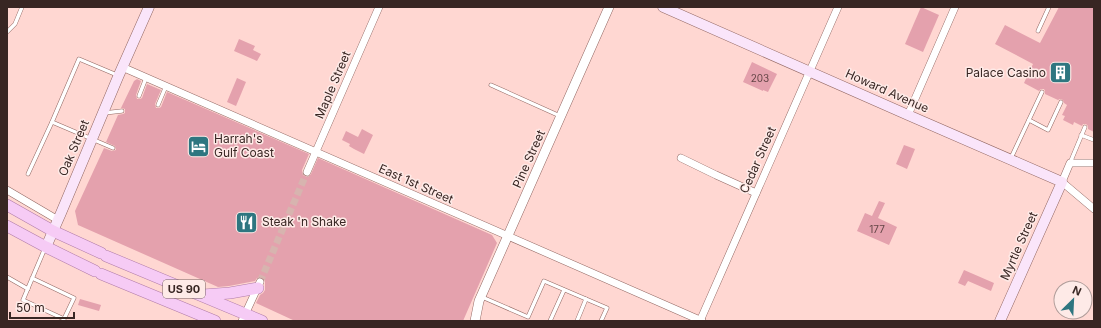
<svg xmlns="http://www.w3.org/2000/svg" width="1101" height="328" font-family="Inter,sans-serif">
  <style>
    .building { fill: #e4a1ad }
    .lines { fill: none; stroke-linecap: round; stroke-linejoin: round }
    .minor-tunnel { stroke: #d7b4af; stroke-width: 7; stroke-dasharray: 7 3.5; stroke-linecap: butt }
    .service-casing { stroke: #936863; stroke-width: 4.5 }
    .minor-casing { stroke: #936863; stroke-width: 8 }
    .tertiary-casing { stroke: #936863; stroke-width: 10 }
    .secondary-casing { stroke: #936863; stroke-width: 11 }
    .primary-casing { stroke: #b07ba8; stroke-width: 12 }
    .service { stroke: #fff; stroke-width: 3.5 }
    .minor { stroke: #fff; stroke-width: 7 }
    .tertiary { stroke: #fff; stroke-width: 9 }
    .secondary { stroke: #fae5fa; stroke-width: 10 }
    .primary { stroke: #f6cbf5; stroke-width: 11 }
    .labels { text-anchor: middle; stroke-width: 3; stroke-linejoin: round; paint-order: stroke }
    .number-label { font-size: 10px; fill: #634546 }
    .shield { fill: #feeae7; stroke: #73615e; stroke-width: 1 }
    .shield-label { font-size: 11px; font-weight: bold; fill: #382623 }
    .poi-label { font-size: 12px; fill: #382623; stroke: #feeae7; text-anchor: start }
    .street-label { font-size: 12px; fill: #382623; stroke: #feeae7 }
  </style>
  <rect width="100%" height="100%" fill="#ffd7d2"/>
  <g class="building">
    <path d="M921 7 939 15 923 52 905 44Z"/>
    <path d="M1059 7H1094V132L1088 129V126L1086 124H1083L1082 126 1074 122 1073 125 1063 120 1065 116 1062 115 1067 105 1064 103 1063 100 1060 99 1058 100 1045 94V91L1044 89H1041L1039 91 1024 83 1033 64 995 44 1005 25 1040 43Z"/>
    <path d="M239 39 255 46 253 50 261 54 257 61 234 51Z"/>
    <path d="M752 62 777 74 768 92 763 90V91L743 82Z"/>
    <path d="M237 78 246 82 236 106 227 102Z"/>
    <path d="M137 79 141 81 136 95 137 99H140L142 98 147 84 161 90 155 104 156 108H159L161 107 167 92 309 154 302 170 303 175 305 176 308 177 311 174 318 158 492 235 497 243 463 321H295L256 303 260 295 263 293 265 290V281L262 277 257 278 255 281 229 286 218 287 78 225 75 211 104 148 112 151 116 150 115 146 106 142 118 115 123 114 125 113V109L121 108 134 81Z"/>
    <path d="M362 129 373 135 364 154 354 149 349 146 350 144 342 140 346 131 358 137Z"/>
    <path d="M904 145 915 149 907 169 896 164Z"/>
    <path d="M879 201 885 203 878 218 897 227 889 245 857 231 865 213 872 216Z"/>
    <path d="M964 270 994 283 991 291 968 281 965 286 958 283Z"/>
    <path d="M80 299 101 305 99 311 78 305Z"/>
  </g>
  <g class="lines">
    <path class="minor-tunnel" d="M260 282 307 172"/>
    <defs>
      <g id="service">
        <path d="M1038 31 1049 7"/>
        <path d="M7 32 15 24 22 7"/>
        <path d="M491 85 560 116"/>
        <path d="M139 96 146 78"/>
        <path d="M158 105 166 86"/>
        <path d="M104 113 122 111"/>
        <path d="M1029 120 1048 130 1061 102"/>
        <path d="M1081 135 1094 140"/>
        <path d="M113 148 52 122 79 59 117 75"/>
        <path d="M1011 158 1042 92"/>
        <path d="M1070 163 1085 127"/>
        <path d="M28 174 52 122"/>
        <path d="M7 277 28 289"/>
        <path d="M32 278 74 298 64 319 23 300 45 248"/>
        <path d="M482 297 528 317 544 281 607 308 601 321"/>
        <path d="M550 321 564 290"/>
        <path d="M577 321 586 299"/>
      </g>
      <g id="minor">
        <path d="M122 67 702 321"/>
        <path d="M908 115 955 7"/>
        <path d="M681 158 716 175 756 193"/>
        <path d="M1094 163H1070L1062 182 1094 209"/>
        <path d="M307 172 379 7"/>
        <path d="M7 190 58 220"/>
        <path d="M242 321 260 282"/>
        <path d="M700 321 838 7"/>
      </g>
      <path id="tertiary" d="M475 321 479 301 609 7"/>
      <g id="secondary">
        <path d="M663 7 908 115 1062 182 1000 321"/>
        <path d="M46 247 61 213 118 77 149 7"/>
      </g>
      <g id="primary">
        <path d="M7 205 53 231 101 253"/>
        <path d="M7 226 46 247 95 271"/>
        <path d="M106 256 262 321"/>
        <path d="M101 274 215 321"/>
        <path d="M203 295 230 293 258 288"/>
      </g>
    </defs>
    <use href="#service" class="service-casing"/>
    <use href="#minor" class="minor-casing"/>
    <use href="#tertiary" class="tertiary-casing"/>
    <use href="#secondary" class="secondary-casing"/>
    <use href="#primary" class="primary-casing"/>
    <use href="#service" class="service"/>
    <use href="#minor" class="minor"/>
    <use href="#tertiary" class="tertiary"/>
    <use href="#secondary" class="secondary"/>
    <use href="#primary" class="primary"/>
  </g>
  <defs>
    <symbol id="building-square" viewBox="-11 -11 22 22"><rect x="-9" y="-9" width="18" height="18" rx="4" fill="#2e7680" stroke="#feeae7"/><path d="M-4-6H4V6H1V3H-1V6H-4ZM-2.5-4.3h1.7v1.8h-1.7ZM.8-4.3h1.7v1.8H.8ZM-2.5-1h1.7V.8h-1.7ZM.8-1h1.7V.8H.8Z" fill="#fff"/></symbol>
    <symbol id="hotel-square" viewBox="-11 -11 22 22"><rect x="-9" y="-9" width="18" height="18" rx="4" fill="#2e7680" stroke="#feeae7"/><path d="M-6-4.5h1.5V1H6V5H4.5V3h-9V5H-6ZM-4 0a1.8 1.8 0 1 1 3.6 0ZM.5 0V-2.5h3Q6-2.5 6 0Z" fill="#fff"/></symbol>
    <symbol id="restaurant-square" viewBox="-11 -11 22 22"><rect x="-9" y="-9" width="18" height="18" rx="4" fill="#2e7680" stroke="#feeae7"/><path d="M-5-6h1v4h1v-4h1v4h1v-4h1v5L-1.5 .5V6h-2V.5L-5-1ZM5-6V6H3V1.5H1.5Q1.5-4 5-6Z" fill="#fff"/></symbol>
  </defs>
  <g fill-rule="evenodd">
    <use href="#building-square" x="1048" y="60" width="25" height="25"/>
    <use href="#hotel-square" x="186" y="134" width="25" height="25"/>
    <use href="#restaurant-square" x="234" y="210" width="25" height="25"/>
  </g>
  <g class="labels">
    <g class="number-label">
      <text x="760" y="82">203</text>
      <text x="877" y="233">177</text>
    </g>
    <rect class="shield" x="163" y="280" width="42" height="18" rx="3"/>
    <g class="shield-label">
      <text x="184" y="293">US 90</text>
    </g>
    <g class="poi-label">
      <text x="1046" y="77" text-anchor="end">Palace Casino</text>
      <text x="214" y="143">Harrah's<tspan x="214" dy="14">Gulf Coast</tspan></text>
      <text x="262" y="226">Steak 'n Shake</text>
    </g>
    <g class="street-label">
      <text transform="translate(333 85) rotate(-67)" y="4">Maple Street</text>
      <text transform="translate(887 91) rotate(24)" y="4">Howard Avenue</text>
      <text transform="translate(74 148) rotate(-67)" y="4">Oak Street</text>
      <text transform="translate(529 159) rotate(-66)" y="4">Pine Street</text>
      <text transform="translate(758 160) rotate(-66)" y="4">Cedar Street</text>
      <text transform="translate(416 184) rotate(24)" y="4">East 1st Street</text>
      <text transform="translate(1019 246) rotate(-66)" y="4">Myrtle Street</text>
    </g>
  </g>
  <rect width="1101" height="328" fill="none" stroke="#382623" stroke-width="16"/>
  <g transform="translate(1073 300) rotate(24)"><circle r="19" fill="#feeae7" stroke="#af9c99"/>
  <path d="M0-3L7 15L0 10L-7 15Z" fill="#2e7680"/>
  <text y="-6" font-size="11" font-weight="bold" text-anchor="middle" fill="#382623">N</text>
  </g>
  <path d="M10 312v6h64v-6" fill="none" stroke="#382623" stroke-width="2"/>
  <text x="16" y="312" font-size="12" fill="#382623" stroke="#feeae7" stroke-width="3" paint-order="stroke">50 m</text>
</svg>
